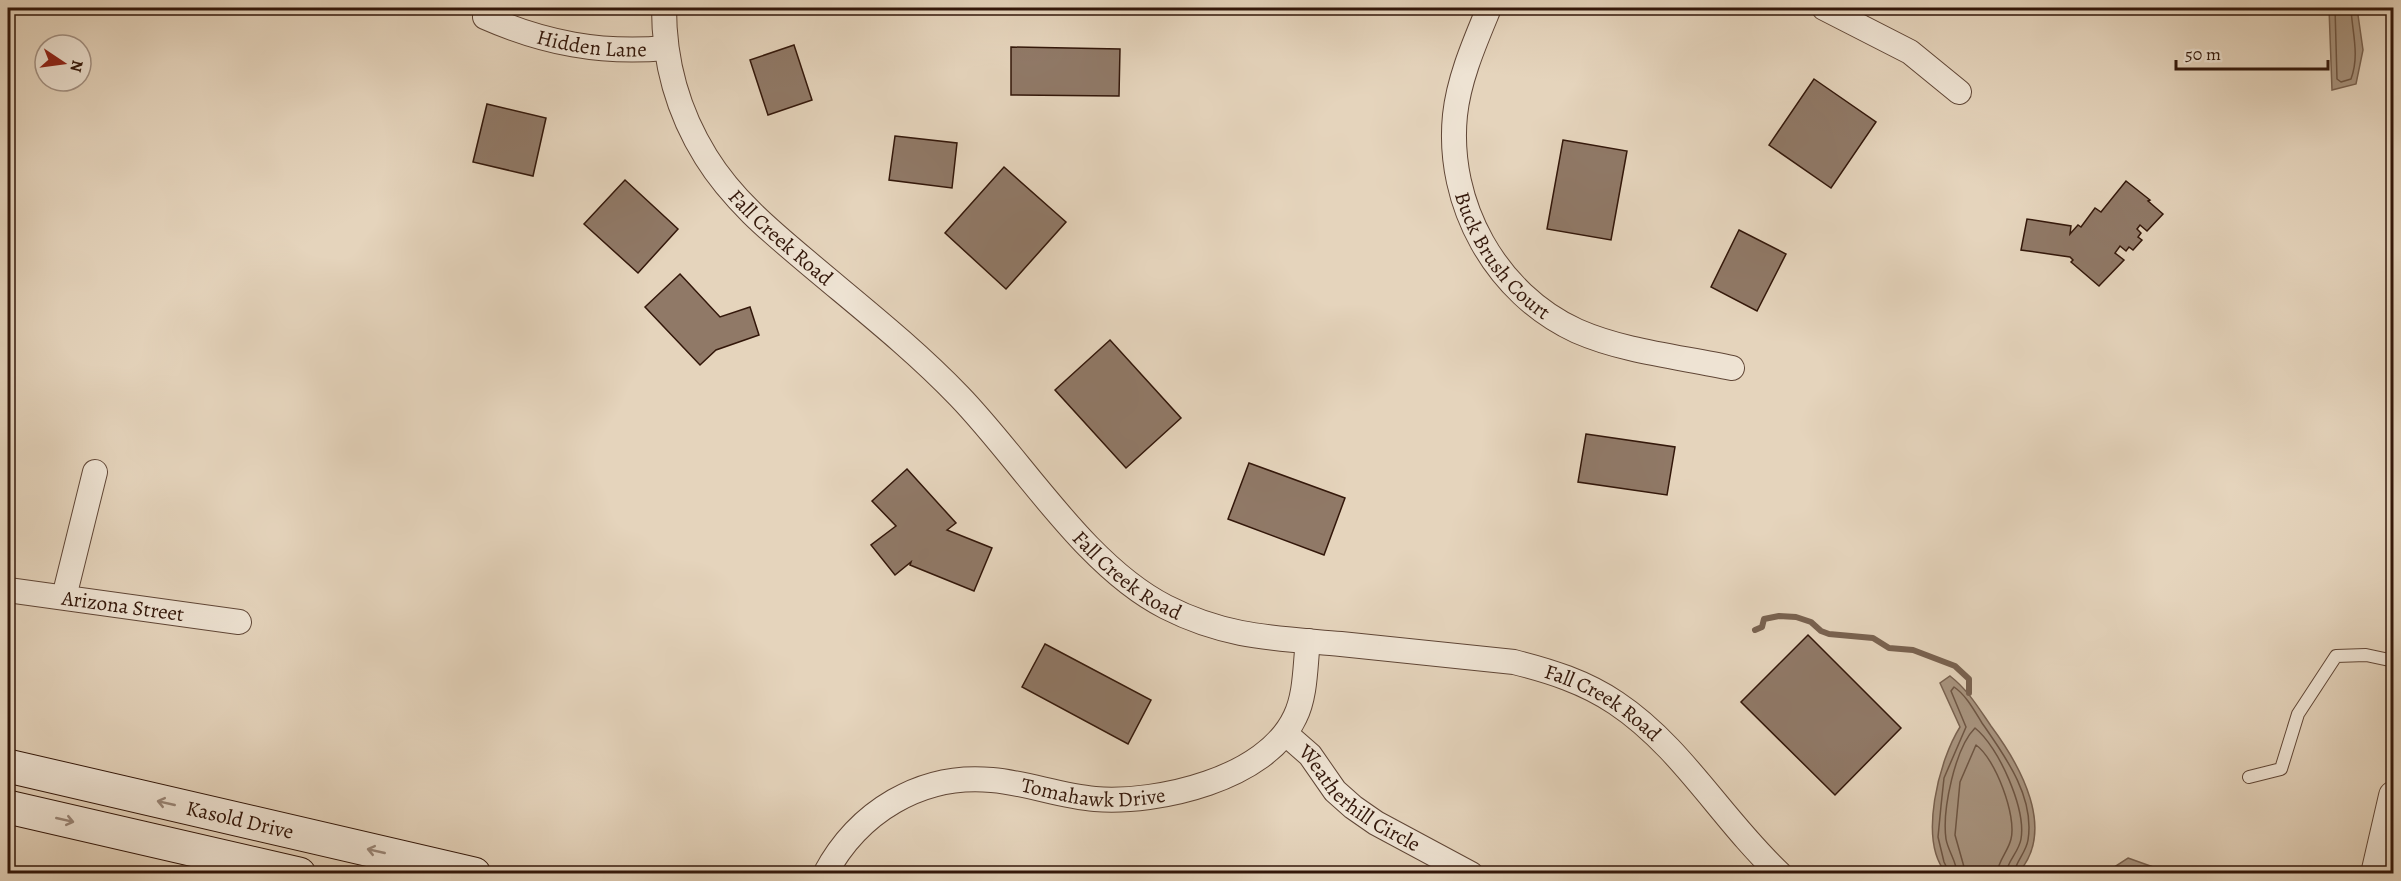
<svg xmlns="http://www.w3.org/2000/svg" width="2401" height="881" font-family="Alegreya,serif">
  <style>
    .water { fill: #a8947f; stroke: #796250; stroke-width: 1.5 }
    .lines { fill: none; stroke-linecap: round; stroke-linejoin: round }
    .shore { stroke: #6e5644; stroke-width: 1.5 }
    .stream { stroke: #796250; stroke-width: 6 }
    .building { fill: #907967; stroke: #33170a; stroke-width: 1.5 }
    .service-casing { stroke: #604636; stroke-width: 14 }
    .minor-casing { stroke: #604636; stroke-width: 26 }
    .tertiary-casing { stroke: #604636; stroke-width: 32 }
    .secondary-casing { stroke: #33170a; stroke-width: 35 }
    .service { stroke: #eee3d3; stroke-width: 12 }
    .minor { stroke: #eee3d3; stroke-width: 24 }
    .tertiary { stroke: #eee3d3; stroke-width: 30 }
    .secondary { stroke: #eee3d3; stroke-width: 33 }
    .oneway { stroke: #9a8779 }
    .labels { text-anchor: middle; stroke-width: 5; stroke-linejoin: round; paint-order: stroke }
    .street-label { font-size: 21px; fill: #33170a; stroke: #eee3d3 }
  </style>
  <rect width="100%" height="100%" fill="#e5d4bc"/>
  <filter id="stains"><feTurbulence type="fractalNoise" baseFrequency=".00333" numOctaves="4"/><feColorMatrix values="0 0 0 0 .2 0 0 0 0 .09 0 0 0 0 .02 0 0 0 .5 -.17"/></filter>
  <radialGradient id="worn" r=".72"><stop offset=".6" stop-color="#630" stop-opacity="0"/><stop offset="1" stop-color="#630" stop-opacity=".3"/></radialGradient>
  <g class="water">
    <path d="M2329 8H2357L2363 50 2356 84 2332 90Z"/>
    <path d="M1950 676C1968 690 1978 707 1991 726 2020 765 2057 830 2018 873H1946C1918 840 1939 760 1960 727L1940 683Z"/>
    <path d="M2128 858 2170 873H2105Z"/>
  </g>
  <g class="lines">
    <g class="shore">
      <path d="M2335 8 2337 79 2341 82 2351 79C2360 55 2352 32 2351 8"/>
      <path d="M1950 874 1944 862 1938 837 1941 806 1944 778 1966 727 1951 691 1954 687C1966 695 1974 710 1982 723 2005 756 2035 797 2028 840 2026 853 2015 862 2014 874"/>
      <path d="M1957 874C1957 862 1948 851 1946 839 1942 810 1955 748 1975 728 1999 747 2026 809 2021 839 2019 852 2007 861 2006 874"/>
      <path d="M1966 874 1955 835 1960 782 1976 745C1995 758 2017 816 2011 839 2008 852 1998 860 1997 874"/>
    </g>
    <path class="stream" d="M1755 630 1762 627 1764 619 1779 616 1796 617 1811 622 1821 631 1829 634 1873 638 1889 648 1913 650 1955 666 1969 679V693"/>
  </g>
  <g class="building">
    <path d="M794 45 812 100 768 115 750 60Z"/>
    <path d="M1011 47 1120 49 1119 96 1011 95Z"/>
    <path d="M1814 79 1876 122 1831 188 1769 145Z"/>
    <path d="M487 104 546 118 533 176 473 162Z"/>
    <path d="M895 136 957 143 952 188 889 180Z"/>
    <path d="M1563 140 1627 151 1611 240 1547 229Z"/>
    <path d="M1004 167 1066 222 1006 289 945 233Z"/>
    <path d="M625 180 678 229 638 273 584 224Z"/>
    <path d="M2126 181 2150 200 2148 201 2163 214 2147 231 2140 225 2137 229 2141 233 2138 237 2142 240 2133 250 2129 247 2126 251 2120 246 2115 253 2124 260 2099 286 2071 262 2073 260 2070 257 2021 250 2027 219 2071 226 2070 234 2078 225 2081 227 2095 208 2101 212Z"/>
    <path d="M1739 230 1786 254 1757 311 1711 287Z"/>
    <path d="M680 274 720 317 750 307 759 335 716 350 700 365 645 307Z"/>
    <path d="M1110 340 1181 418 1126 468 1055 390Z"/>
    <path d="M1586 434 1675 447 1667 495 1578 482Z"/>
    <path d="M1249 463 1345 498 1324 555 1228 519Z"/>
    <path d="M907 469 956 523 947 530 992 548 974 591 910 565 911 562 895 575 871 545 896 526 872 501Z"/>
    <path d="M1808 635 1901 728 1835 795 1741 702Z"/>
    <path d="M1045 644 1151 700 1128 744 1022 687Z"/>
  </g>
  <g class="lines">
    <defs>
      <path id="service" d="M2249 777 2281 769 2298 714 2336 656 2366 655 2394 661"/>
      <g id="minor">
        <path id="s1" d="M664 8C664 60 678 112 706 157 732 199 769 230 806 261 858 305 912 347 959 396 1022 461 1085 566 1166 607 1227 638 1275 638 1341 644 1398 650 1456 656 1514 662 1550 671 1585 682 1616 703 1682 747 1722 820 1780 874"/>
        <path id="s2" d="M1489 8C1475 42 1459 78 1455 115 1446 204 1496 294 1577 331 1625 352 1681 357 1732 368"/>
        <path d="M1824 8 1910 52 1959 92"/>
        <path id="s3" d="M485 17C544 43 601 54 666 48"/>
        <path id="s4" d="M8 590 239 622"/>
        <path d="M64 597 95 472"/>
        <path id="s5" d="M1286 734 1310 755 1335 791 1353 807 1376 823 1471 874"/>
        <path id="s6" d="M825 874C858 812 921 773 992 780 1027 783 1060 796 1095 799 1158 804 1266 779 1295 717 1306 695 1305 665 1308 641"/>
      </g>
      <path id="tertiary" d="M2376 874 2394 796"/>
      <g id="secondary">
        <path id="s7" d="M8 766 474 874"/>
        <path d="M8 807 299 874"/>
      </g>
    </defs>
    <use href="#service" class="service-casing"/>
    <use href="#minor" class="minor-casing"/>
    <use href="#tertiary" class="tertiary-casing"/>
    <use href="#secondary" class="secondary-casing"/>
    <use href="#service" class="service"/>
    <use href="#minor" class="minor"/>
    <use href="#tertiary" class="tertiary"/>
    <use href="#secondary" class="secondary"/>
  </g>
  <defs><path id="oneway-shaft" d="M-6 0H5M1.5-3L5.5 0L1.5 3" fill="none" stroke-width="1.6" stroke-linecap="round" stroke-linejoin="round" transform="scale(1.5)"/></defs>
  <g class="oneway">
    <use href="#oneway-shaft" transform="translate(166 803) rotate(-167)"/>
    <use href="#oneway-shaft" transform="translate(65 820) rotate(13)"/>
    <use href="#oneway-shaft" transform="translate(376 851) rotate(-167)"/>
  </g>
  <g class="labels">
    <g class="street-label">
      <text dy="7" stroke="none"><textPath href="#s3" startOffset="111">Hidden Lane</textPath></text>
      <text dy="7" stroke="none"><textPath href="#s1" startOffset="267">Fall Creek Road</textPath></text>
      <text dy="7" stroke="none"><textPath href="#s2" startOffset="267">Buck Brush Court</textPath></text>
      <text dy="7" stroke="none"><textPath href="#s1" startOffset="753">Fall Creek Road</textPath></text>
      <text dy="7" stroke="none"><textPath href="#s4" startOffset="116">Arizona Street</textPath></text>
      <text dy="7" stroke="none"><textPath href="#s1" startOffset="1256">Fall Creek Road</textPath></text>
      <text dy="7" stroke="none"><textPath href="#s6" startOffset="306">Tomahawk Drive</textPath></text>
      <text dy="7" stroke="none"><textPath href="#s5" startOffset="99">Weatherhill Circle</textPath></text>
      <text dy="7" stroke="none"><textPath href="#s7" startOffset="238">Kasold Drive</textPath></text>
    </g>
  </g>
  <rect width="2401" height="881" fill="none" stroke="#e5d4bc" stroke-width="30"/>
  <rect x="9" y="9" width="2383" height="863" fill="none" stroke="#33170a" stroke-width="3"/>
  <rect x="15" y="15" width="2371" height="851" fill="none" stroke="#33170a" stroke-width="1.5"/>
  <g transform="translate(63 63) rotate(103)"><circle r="28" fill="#eee3d3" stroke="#a39183" stroke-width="1.5"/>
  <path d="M0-4.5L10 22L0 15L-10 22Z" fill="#8f2418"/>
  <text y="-9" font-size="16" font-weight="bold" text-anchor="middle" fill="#33170a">N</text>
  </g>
  <path d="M2176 60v9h152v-9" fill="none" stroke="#33170a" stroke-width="3"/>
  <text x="2185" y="60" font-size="18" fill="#33170a" stroke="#eee3d3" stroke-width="4.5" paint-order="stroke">50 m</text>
  <rect width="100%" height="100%" filter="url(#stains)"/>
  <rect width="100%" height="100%" fill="url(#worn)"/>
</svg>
